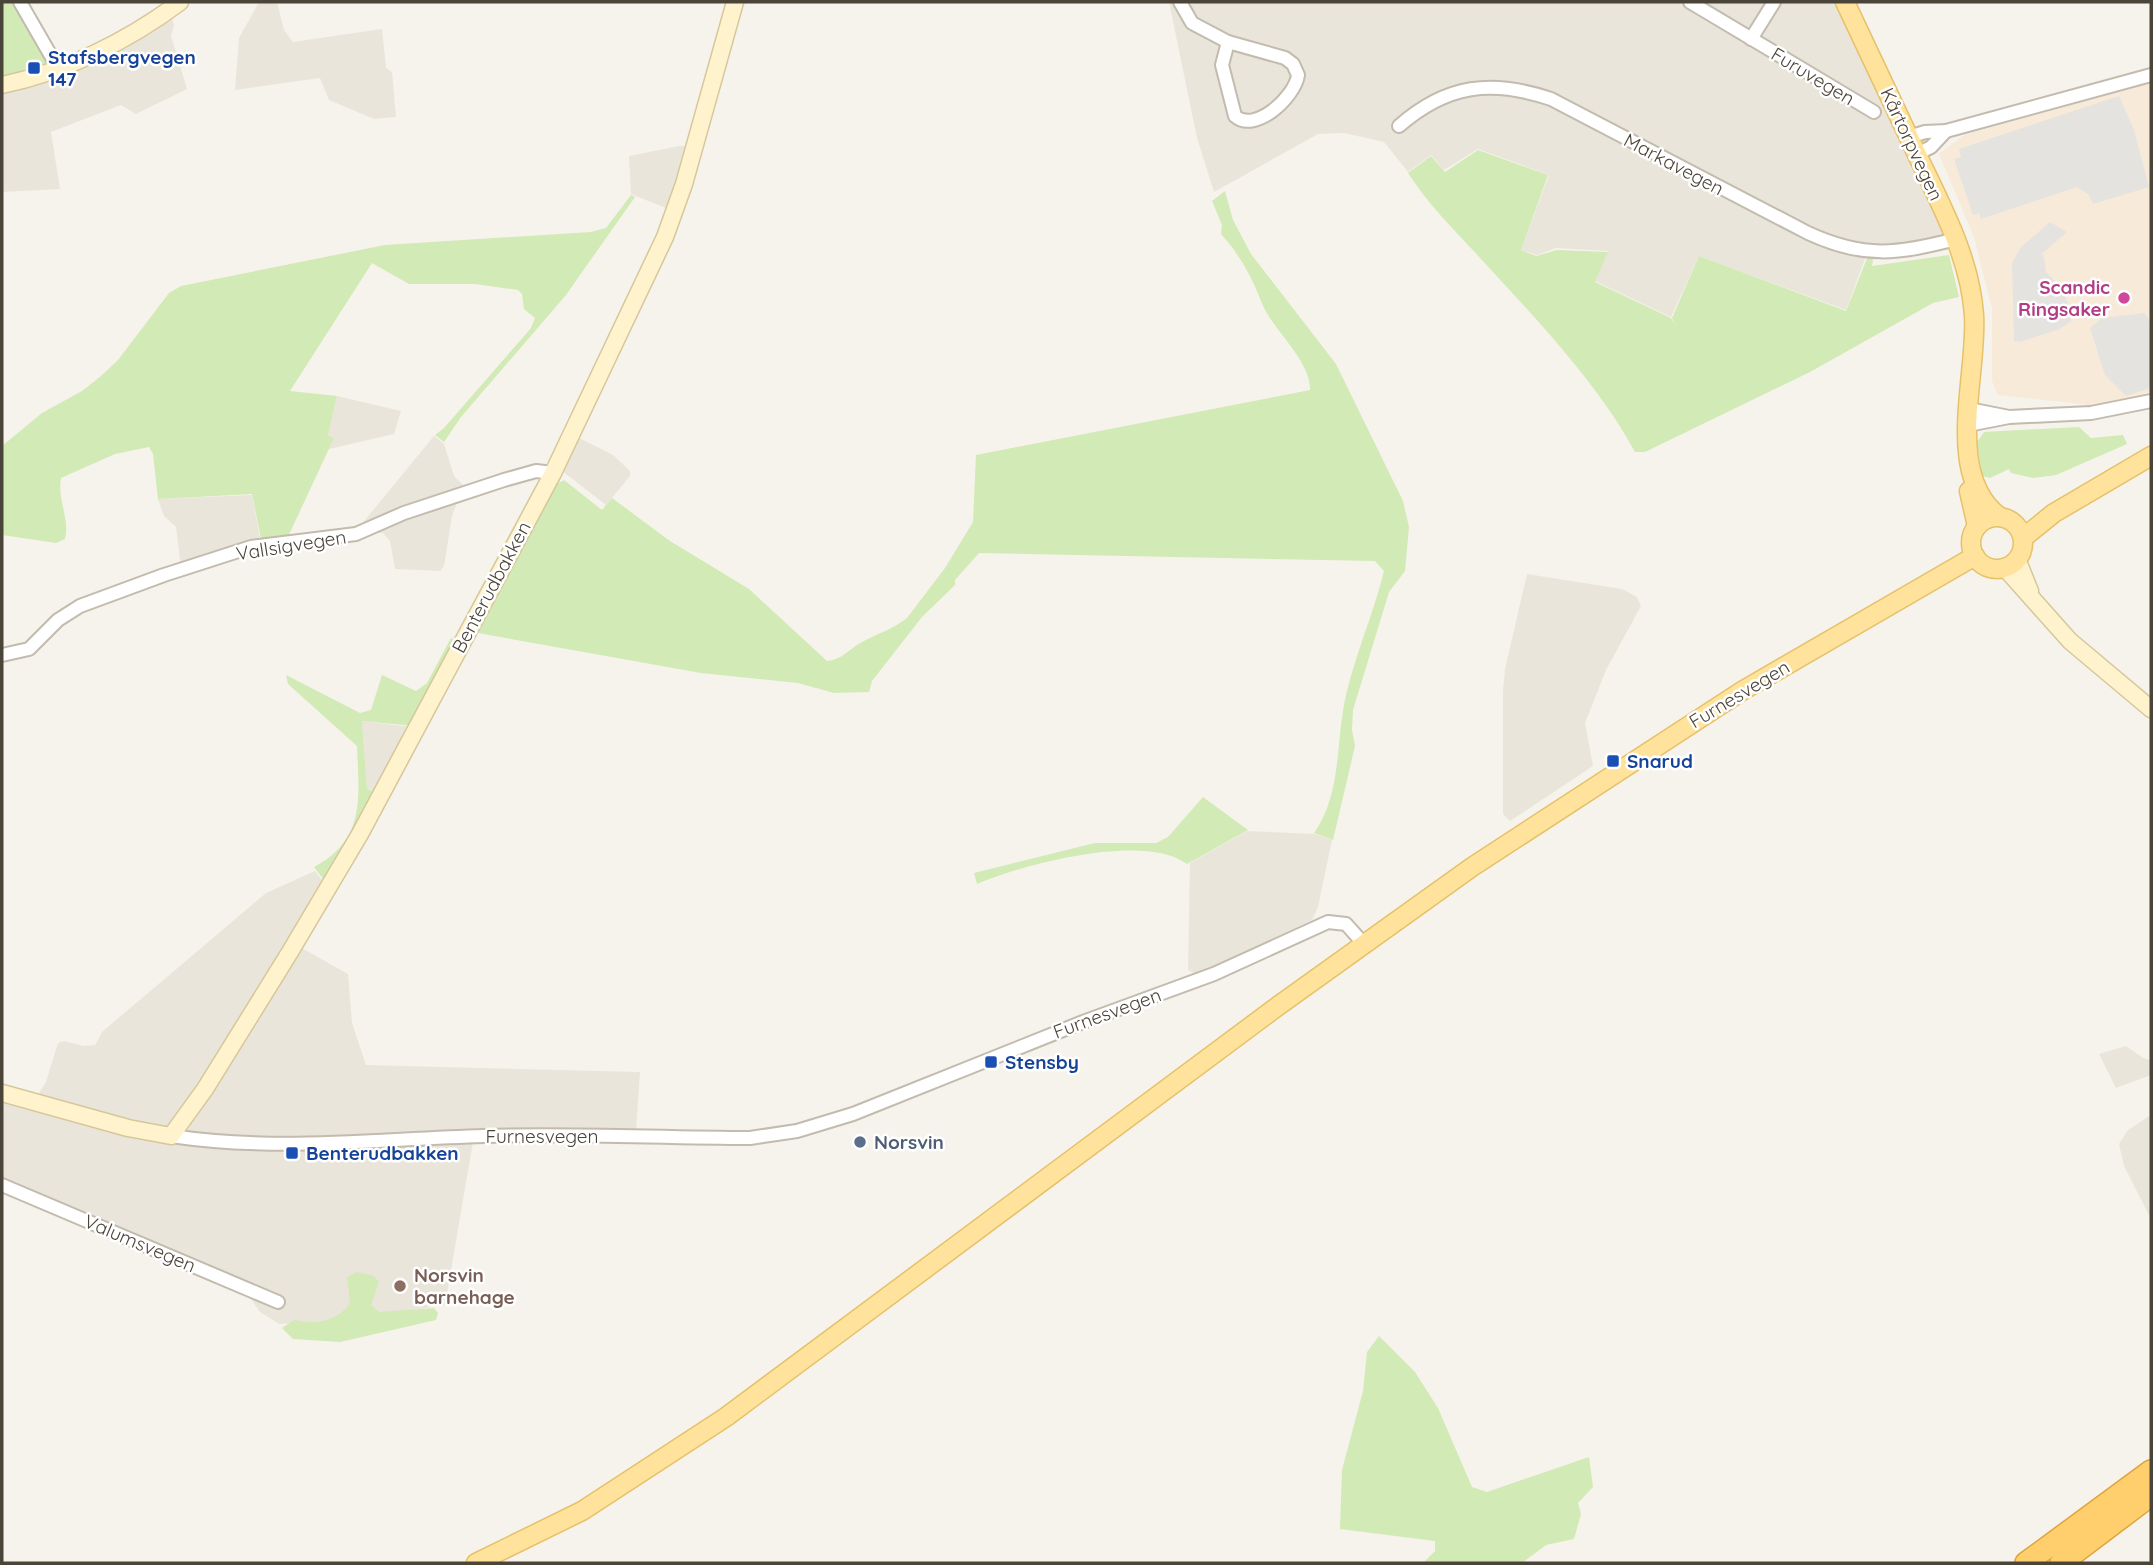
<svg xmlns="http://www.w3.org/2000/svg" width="2153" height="1565" font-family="Quicksand,sans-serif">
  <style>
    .residential { fill: #eae5da }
    .commercial { fill: #f7ead8 }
    .green { fill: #d2eab5 }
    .parking { fill: #e5e3e0 }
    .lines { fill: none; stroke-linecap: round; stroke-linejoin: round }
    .minor-casing { stroke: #c2bbae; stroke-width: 16 }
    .secondary-casing { stroke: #d6c79b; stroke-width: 19 }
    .primary-casing { stroke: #e6c16a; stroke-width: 21 }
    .motorway-casing { stroke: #e0a43c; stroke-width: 24 }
    .minor { stroke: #fff; stroke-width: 12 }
    .secondary { stroke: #fff3cd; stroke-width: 16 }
    .primary { stroke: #ffe39c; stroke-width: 18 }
    .motorway { stroke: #ffcf6e; stroke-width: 21 }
    .transit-dot { fill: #1a4fb4; stroke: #fff; stroke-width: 2.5 }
    .hotel-dot { fill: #d1479c; stroke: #fff; stroke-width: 2.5 }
    .service-dot { fill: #5c6f8a; stroke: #fff; stroke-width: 2.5 }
    .education-dot { fill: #8d6e63; stroke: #fff; stroke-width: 2.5 }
    .labels { text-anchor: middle; stroke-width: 5; stroke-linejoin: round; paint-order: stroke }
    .transit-label { font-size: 19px; font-weight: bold; fill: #164399; stroke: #fff; text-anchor: start }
    .street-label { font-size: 19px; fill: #4b4439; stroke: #fff }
    .hotel-label { font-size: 19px; font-weight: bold; fill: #b23c85; stroke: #fff; text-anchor: end }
    .service-label { font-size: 19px; font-weight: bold; fill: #4e5e75; stroke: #fff; text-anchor: start }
    .education-label { font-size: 19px; font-weight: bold; fill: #785e54; stroke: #fff; text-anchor: start }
  </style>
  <rect width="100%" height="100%" fill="#f6f3ec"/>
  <g class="residential">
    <path d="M259 2H277L284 30 293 42 382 29 386 68 392 72 396 117 374 119 329 100 320 78 235 90 239 38Z"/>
    <path d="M1169 2H1840L1946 235 1866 256 1846 310 1699 256 1671 317 1595 281 1608 251 1556 248 1537 255 1521 250 1549 175 1478 149 1444 170 1431 155 1408 172 1384 142 1344 133 1318 134 1214 192 1197 138Z"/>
    <path d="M171 15 174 25 171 36 187 89 136 114 121 105 51 132 60 189 2 192V89Z"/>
    <path d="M679 146H691L671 210 631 194 629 156Z"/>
    <path d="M337 396 401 411 394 434 329 449 334 438 328 435Z"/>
    <path d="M434 436 444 444 454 476 463 485 466 500 457 503 452 516 444 566 440 571 395 569 390 541 383 533 356 531Z"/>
    <path d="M579 438 613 455 630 471V476L606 505 561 470Z"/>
    <path d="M252 495 261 544 181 567 176 527 164 516 158 499Z"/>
    <path d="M1527 574 1622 589 1637 597 1641 606 1606 670 1585 723 1593 766 1510 821 1503 814V691L1505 669Z"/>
    <path d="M362 721 412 727 377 791 367 789Z"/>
    <path d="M1247 831 1315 834 1332 840 1318 907 1312 920 1197 975 1188 970 1190 863Z"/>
    <path d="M315 871 325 884 289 941 348 974 352 1023 366 1065 640 1072 636 1131 473 1142 445 1305 348 1320 279 1324 260 1312 248 1295 2 1192V1085L38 1095 46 1082 58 1043 64 1041 83 1046 95 1045 102 1032 266 893Z"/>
    <path d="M2126 1046 2143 1058 2151 1060V1075L2116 1088 2099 1054Z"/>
    <path d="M2151 1115V1219L2124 1166 2119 1144 2128 1130Z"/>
  </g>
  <path class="commercial" d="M2151 83V391L2136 398 2091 405 1998 395 1992 381V309L1974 237 1939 154 1964 135Z"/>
  <g class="green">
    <path d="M2 2H17L50 63 48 68 2 80Z"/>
    <path d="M1478 150 1548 175 1521 250 1536 256 1557 250 1608 252 1595 282 1671 318 1676 326 1672 318 1699 256 1846 311 1868 256 1873 260 1872 266 1949 255 1959 297 1933 303 1810 372 1645 452H1635C1597 382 1535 318 1481 259 1453 228 1431 208 1408 173L1431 156 1445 172Z"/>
    <path d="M1225 191 1233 220 1251 254 1336 364 1403 501 1409 527 1405 571 1389 592 1353 710 1352 730 1355 746 1333 840 1314 833C1343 793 1335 737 1347 691 1357 650 1374 612 1384 571L1375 561 979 553 955 580V585L922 617 872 681 869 692 834 693 798 683 701 673 478 633 557 484 564 480 602 510 612 498 670 541 749 589 827 661C842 660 849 649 862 642 878 633 892 630 907 618L945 568 973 522 976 455 1310 390C1311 360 1271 329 1261 301 1251 275 1239 254 1221 234L1222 225 1212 201Z"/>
    <path d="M631 195 635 197 566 295 461 417 444 442 435 435 444 428 531 328 535 318 524 309 522 294 518 290 475 284H409L372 263 290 391 337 396 328 435 334 438 286 541 262 544 252 494 158 499 153 454 149 447 115 454 61 478C57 499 70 519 65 539L56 543 2 535V446L42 413 82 391 101 376 118 360 169 293 181 286 385 245 591 232 606 228Z"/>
    <path d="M2079 427 2091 438 2123 435 2127 444 2056 475 2033 478 2011 473 2009 469 1990 478 1982 476 1977 442 1984 432Z"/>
    <path d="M451 638 457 641 414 726 362 721 367 789 379 793 326 883 314 867C366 840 359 797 357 746L288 684 286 675 360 713 371 710 382 675 416 691 427 683Z"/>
    <path d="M1203 797 1248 830 1187 864C1145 832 1023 864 977 884L974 873 1095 843H1156L1168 837Z"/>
    <path d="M357 1272 374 1276 379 1282 371 1305 379 1312 434 1308 438 1313 436 1320 340 1342 293 1339 282 1328 294 1320C318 1324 333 1323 350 1304L347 1277Z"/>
    <path d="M1379 1336 1415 1372 1438 1408 1472 1487 1487 1492 1589 1457 1593 1487 1578 1503 1581 1514 1574 1539 1546 1545 1522 1563H1423L1435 1551V1541L1340 1529 1342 1470 1363 1391 1367 1352Z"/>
  </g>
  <g class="parking">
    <path d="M2119 96 2134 130 2149 187 2093 204 2088 194 2077 187 1981 219 1979 213 1973 215 1954 159 1961 157 1959 149Z"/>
    <path d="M2050 222 2067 232 2029 265 2042 254 2044 257 2046 272 2065 291 2071 321 2060 329 2020 342 2014 341 2012 263 2021 247Z"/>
    <path d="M2145 313 2151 324V388L2126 396 2105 375 2090 328 2102 318Z"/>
  </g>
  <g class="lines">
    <defs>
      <g id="minor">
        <path d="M20 2 58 68"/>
        <path d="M1180 2 1192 23 1228 42"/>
        <path d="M1690 2 1874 112"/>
        <path d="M1751 39 1774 2"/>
        <path d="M1228 42 1285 58 1293 64 1298 75C1295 97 1255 134 1235 116L1222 65Z"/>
        <path d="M1399 126C1447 84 1492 79 1551 99L1808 233C1864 259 1898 254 1956 239"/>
        <path d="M1909 137 1925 132 1946 131 2151 75"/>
        <path d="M1917 154 1931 147 1946 131"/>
        <path d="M1969 409 2009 417"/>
        <path d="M1968 425 2009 417 2091 413 2151 401"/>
        <path d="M2 655 29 649 58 620 80 606 164 575 251 547 356 534 404 513 504 480 536 471 553 473"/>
        <path d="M171 1136C279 1152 376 1139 484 1136 573 1133 661 1138 750 1138L797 1131 853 1114 1083 1022 1214 974 1328 922 1346 924 1363 943"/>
        <path d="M2 1185 278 1302"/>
      </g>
      <g id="secondary">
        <path d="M2 85C65 72 128 41 180 2"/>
        <path d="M2017 559 2030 591"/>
        <path d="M2004 567 2070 641 2151 709"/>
        <path d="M2 1093 128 1128 171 1136 205 1089 290 952 360 834 553 473 665 237 684 184 735 2"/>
      </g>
      <g id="primary">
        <path d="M1845 2C1868 50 1890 98 1913 146 1938 200 1970 255 1974 315 1978 375 1943 476 2000 517"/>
        <path d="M1969 491 1977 526"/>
        <circle cx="1997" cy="543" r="26"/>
        <path d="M2023 538 2054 513 2151 456"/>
        <path d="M476 1563 582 1511 726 1417 1278 1006 1472 867 1742 691 1975 556"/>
      </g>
      <g id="motorway">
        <path d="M2026 1563 2151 1471"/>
        <path d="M2061 1563 2151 1495"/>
      </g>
    </defs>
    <use href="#minor" class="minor-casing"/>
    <use href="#secondary" class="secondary-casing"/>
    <use href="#primary" class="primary-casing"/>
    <use href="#motorway" class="motorway-casing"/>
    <use href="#minor" class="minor"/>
    <use href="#secondary" class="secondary"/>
    <use href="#primary" class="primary"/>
    <use href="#motorway" class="motorway"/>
  </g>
  <g class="transit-dot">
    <rect x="27" y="61" width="14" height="14" rx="3.5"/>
    <rect x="1606" y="754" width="14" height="14" rx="3.5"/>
    <rect x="984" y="1055" width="14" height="14" rx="3.5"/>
    <rect x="285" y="1146" width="14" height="14" rx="3.5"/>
  </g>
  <circle class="hotel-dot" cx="2124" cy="298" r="7"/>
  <circle class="service-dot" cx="860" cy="1142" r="7"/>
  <circle class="education-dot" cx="400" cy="1286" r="7"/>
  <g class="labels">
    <g class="transit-label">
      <text x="48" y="64">Stafsbergvegen<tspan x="48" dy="22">147</tspan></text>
      <text x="1627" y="768">Snarud</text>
      <text x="1005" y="1069">Stensby</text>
      <text x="306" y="1160">Benterudbakken</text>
    </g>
    <g class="street-label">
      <text transform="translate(1813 76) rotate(31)" y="7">Furuvegen</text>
      <text transform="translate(1912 144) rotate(65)" y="7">Kårtorpvegen</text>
      <text transform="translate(1674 164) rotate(28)" y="7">Markavegen</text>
      <text transform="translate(291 545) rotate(-9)" y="7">Vallsigvegen</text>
      <text transform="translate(491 587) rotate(-62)" y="7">Benterudbakken</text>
      <text transform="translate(1739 694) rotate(-31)" y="7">Furnesvegen</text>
      <text transform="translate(1107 1013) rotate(-20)" y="7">Furnesvegen</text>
      <text x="542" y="1143">Furnesvegen</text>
      <text transform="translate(140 1243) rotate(23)" y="7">Valumsvegen</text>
    </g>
    <g class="hotel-label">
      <text x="2110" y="294">Scandic<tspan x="2110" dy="22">Ringsaker</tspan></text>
    </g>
    <g class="service-label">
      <text x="874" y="1149">Norsvin</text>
    </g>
    <g class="education-label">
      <text x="414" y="1282">Norsvin<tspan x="414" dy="22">barnehage</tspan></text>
    </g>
  </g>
  <rect width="2153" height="1565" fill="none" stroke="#4b4439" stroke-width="7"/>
</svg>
